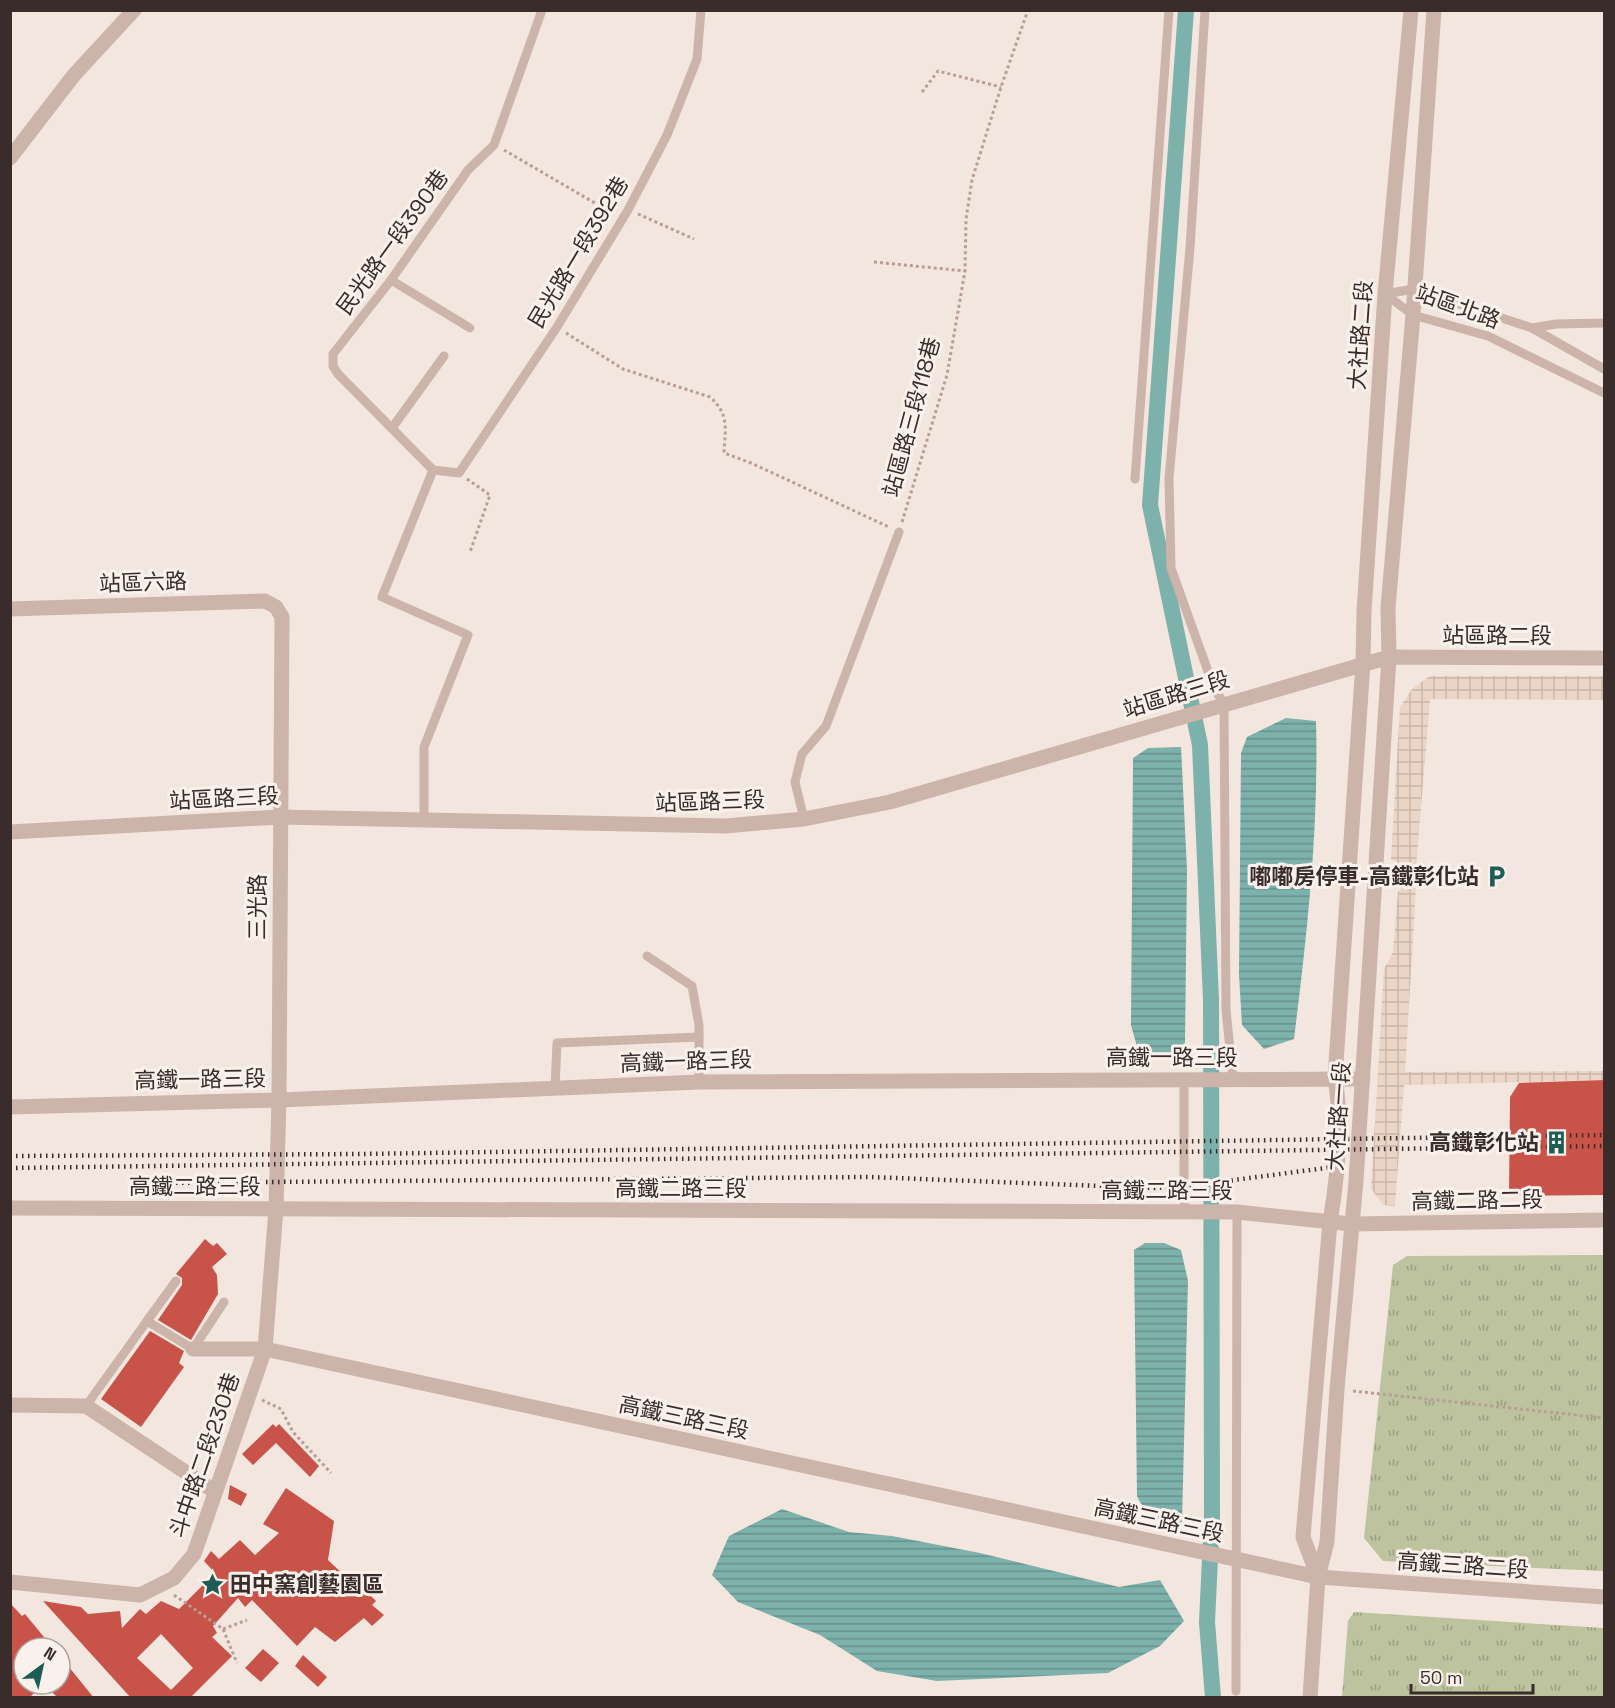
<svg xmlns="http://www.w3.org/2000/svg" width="1615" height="1708" font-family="'Space Grotesk','Noto Sans TC',sans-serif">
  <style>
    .grass { fill: url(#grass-tufts) }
    .plaza { fill: url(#plaza-grid) }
    .water { fill: url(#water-rules) }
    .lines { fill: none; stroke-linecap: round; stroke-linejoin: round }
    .canal { stroke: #7db1ab; stroke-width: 16 }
    .building { fill: #c75349; fill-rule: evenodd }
    .path { stroke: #b89e94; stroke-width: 3; stroke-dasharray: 3 3; stroke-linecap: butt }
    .service { stroke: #ccb4aa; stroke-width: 9 }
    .minor { stroke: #ccb4aa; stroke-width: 15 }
    .tertiary { stroke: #ccb4aa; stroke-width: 15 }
    .rail { stroke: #392c2a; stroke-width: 4.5; stroke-dasharray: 1.5 4.5; stroke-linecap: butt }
    .labels { text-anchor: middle; stroke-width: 6; stroke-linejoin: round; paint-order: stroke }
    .street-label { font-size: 22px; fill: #392c2a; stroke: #faf1ec }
    .poi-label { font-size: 22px; font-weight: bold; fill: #392c2a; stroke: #faf1ec; text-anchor: end }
  </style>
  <defs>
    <pattern id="grass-tufts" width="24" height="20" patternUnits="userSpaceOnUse" patternTransform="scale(1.5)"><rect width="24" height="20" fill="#bcc39e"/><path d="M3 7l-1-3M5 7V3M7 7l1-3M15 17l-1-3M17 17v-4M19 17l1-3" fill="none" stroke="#9a9f81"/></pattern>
    <pattern id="plaza-grid" width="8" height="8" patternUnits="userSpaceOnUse" patternTransform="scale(1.5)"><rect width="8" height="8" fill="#ebd5c6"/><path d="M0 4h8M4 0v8" fill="none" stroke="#cab7aa"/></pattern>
    <pattern id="water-rules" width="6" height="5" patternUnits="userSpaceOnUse" patternTransform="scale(1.5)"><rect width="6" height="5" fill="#7db1ab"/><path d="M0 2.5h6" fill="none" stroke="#67908b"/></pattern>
  </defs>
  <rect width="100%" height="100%" fill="#f3e6df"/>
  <g class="grass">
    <path d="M1604 1255V1571L1383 1561 1364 1538 1393 1265 1407 1256Z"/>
    <path d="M1354 1612 1604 1628V1697H1342L1348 1621Z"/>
  </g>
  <g class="plaza">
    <path d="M1430 676H1604V700L1430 699 1416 867 1401 865 1391 859 1400 707 1412 689Z"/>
    <path d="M1410 886 1416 888 1405 1072 1604 1071V1080L1404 1085 1395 1206 1383 1205 1371 1189 1384 969 1393 952 1398 892 1402 887Z"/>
  </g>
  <g class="water">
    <path d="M1286 718 1316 721C1319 828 1307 934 1294 1039L1264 1049 1242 1025 1239 975 1241 753 1247 737Z"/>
    <path d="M1181 747 1187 870 1185 1044 1164 1058 1138 1050 1131 1025 1133 758 1148 748Z"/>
    <path d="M1145 1243H1164L1181 1250 1188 1281 1182 1522C1159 1524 1146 1516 1137 1496L1134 1250Z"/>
    <path d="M782 1509 849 1532 892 1536 980 1553 1119 1587 1160 1580 1184 1621 1160 1646 1108 1673 937 1681 877 1671 820 1635 738 1602 712 1575 729 1536Z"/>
  </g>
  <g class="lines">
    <path class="canal" d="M1186 10 1150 505 1200 745 1211 1000 1212 1516 1207 1622 1213 1698"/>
  </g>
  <g class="building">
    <path d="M1605 1080V1195L1509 1196 1510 1097 1519 1083Z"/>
    <path d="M205 1239 213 1246 217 1243 227 1254 212 1267 217 1275 218 1294 191 1340 158 1320 182 1285V1278L176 1274Z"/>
    <path d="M150 1331 184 1351 179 1363 184 1367 141 1427 101 1399Z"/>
    <path d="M273 1424 276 1427 279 1424 319 1466 310 1477 276 1443 253 1465 242 1454Z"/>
    <path d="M230 1485 247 1494 241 1506 228 1499Z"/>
    <path d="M286 1488 334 1521 328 1560 365 1595 367 1592 376 1601 372 1605 384 1615 372 1626 364 1618 335 1642 315 1627 297 1646 252 1600 245 1607 238 1598 213 1626 217 1633 212 1637 232 1656 190 1698H131L43 1601 81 1607 88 1614 120 1611 122 1628 140 1609 146 1614 161 1601 179 1609 215 1573 204 1561 211 1551 219 1559 240 1540 255 1555 279 1533 263 1524ZM161 1634 193 1668 171 1690 137 1658Z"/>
    <path d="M10 1603 22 1616 25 1614 53 1648H24V1684H43L29 1698H10Z"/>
    <path d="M263 1649 279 1663 261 1682 245 1668Z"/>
    <path d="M303 1655 327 1677 318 1687 295 1666Z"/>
    <path d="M60 1656 94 1698H58L44 1684H60Z"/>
  </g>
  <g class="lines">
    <g class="path">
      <path d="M922 92 938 71 1001 87"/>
      <path d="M504 150 612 213"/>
      <path d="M638 214 694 239"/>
      <path d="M874 262 965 271"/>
      <path d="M566 333 623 369 710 397C730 415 725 429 724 453L751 463 889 527"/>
      <path d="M467 479 490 495 470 552"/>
      <path d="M902 522 947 375 965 271 966 219 972 180 1001 87 1028 10"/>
      <path d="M1353 1391 1604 1418"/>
      <path d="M262 1400 281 1409 293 1432 331 1473"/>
      <path d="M174 1595 223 1629 237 1663"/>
      <path d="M223 1629 247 1620"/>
      <path d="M1107 1697V1698"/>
    </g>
    <g class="service">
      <path d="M1205 10 1190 248 1169 478 1171 568 1214 688 1224 704 1226 1010 1233 1079"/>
      <path d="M391 280 470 328"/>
      <path d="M1385 294 1413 315 1488 336 1604 393"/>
      <path d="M1385 294 1414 289 1532 328 1604 369"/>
      <path d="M1532 328 1556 324 1604 323"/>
      <path d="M392 428 444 356"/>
      <path d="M433 470 338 374 333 366V354L391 280 468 170 494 145 542 10"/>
      <path d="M433 470 459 473 557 327 628 210 667 135 697 59 701 10"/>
      <path d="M1135 479 1169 10"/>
      <path d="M804 819 795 782 802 754 826 726 899 532"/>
      <path d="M424 822V747L468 635 382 597 433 470"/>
      <path d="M647 956 692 986 699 1025V1082"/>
      <path d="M1184 1079V1212"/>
      <path d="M555 1088 557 1043 699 1037"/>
      <path d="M147 1321 176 1281"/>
      <path d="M86 1406 147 1321 193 1349 224 1302"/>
      <path d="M1236 1691 1237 1212"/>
    </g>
    <g class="minor">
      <path d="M10 609 265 601 276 607 282 617 279 1100 276 1209 265 1349 194 1554 174 1578 140 1595 10 1582"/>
      <path d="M10 832 280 817 726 826 804 819 890 802 1389 657 1604 658"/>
      <path d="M10 1107 279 1100 699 1082 1363 1079"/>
      <path d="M10 1208 1237 1212 1351 1224 1604 1220"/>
      <path d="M193 1349H265L1318 1577 1604 1597"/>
      <path d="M10 1405 86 1406 214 1491"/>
    </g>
    <g class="tertiary">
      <path d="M10 158 74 75 134 10"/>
      <path d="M1318 1577 1303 1537 1330 1222C1338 1175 1343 1125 1335 1078L1363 663 1364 612 1385 294 1411 10"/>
      <path d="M1310 1698 1318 1577 1327 1542 1337 1389 1356 1181 1389 657 1388 608 1413 315 1434 10"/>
    </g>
    <g class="rail">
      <path d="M10 1156 361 1154 1604 1135"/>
      <path d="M10 1168 1604 1146"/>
      <path d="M146 1183 869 1177 1154 1188 1196 1185 1341 1166"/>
    </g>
  </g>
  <defs>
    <symbol id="parking-bare" viewBox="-9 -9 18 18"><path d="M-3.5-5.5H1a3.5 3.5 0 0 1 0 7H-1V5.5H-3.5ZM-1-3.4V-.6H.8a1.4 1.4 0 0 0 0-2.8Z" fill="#1e5c56" stroke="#faf1ec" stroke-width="2.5" paint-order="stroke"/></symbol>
    <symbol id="building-bare" viewBox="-9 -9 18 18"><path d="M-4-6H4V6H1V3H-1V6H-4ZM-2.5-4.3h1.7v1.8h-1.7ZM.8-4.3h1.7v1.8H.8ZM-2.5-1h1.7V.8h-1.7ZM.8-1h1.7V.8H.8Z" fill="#1e5c56" stroke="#faf1ec" stroke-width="2.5" paint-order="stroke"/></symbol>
    <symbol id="sight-bare" viewBox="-9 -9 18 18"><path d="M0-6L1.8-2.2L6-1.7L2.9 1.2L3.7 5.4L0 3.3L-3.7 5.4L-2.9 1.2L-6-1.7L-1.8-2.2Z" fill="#1e5c56" stroke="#faf1ec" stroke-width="2.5" paint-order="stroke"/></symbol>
  </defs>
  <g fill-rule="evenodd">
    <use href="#parking-bare" x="1480" y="860" width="33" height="33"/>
    <use href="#building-bare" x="1540" y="1126" width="33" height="33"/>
    <use href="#sight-bare" x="196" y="1568" width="33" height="33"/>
  </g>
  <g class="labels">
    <g class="street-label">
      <text transform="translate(392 242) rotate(-54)" y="8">民光路一段390巷</text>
      <text transform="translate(578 252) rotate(-59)" y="8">民光路一段392巷</text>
      <text transform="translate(1458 306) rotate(20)" y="8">站區北路</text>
      <text transform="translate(1360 335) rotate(-86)" y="8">大社路二段</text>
      <text transform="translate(911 417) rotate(-75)" y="8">站區路三段118巷</text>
      <text transform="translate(143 582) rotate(-2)" y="8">站區六路</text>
      <text x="1497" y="643">站區路二段</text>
      <text transform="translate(1176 694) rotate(-17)" y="8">站區路三段</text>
      <text transform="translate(224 798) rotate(-3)" y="8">站區路三段</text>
      <text transform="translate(710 801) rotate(-2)" y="8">站區路三段</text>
      <text transform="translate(257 907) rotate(-90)" y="8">三光路</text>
      <text x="1172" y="1065">高鐵一路三段</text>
      <text transform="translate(686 1061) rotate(-2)" y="8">高鐵一路三段</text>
      <text transform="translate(200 1079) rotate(-1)" y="8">高鐵一路三段</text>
      <text transform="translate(1338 1116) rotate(-86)" y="8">大社路一段</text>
      <text x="195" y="1194">高鐵二路三段</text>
      <text x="681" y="1196">高鐵二路三段</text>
      <text x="1167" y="1198">高鐵二路三段</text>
      <text transform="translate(1477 1200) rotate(-1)" y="8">高鐵二路二段</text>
      <text transform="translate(684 1417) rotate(12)" y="8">高鐵三路三段</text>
      <text transform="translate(204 1455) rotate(-71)" y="8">斗中路二段230巷</text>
      <text transform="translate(1159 1520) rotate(12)" y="8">高鐵三路三段</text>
      <text transform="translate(1463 1565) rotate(4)" y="8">高鐵三路二段</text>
    </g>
    <g class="poi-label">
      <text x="1479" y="884">嘟嘟房停車-高鐵彰化站</text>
      <text x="1539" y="1150">高鐵彰化站</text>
      <text x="230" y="1592" text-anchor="start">田中窯創藝園區</text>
    </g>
  </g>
  <rect width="1615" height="1708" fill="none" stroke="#392c2a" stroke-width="24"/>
  <g transform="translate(42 1666) rotate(33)"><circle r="28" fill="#faf1ec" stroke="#ada29e" stroke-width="1.5"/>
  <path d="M0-4.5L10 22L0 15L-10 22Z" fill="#1e5c56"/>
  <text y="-9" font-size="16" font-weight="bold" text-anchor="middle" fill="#392c2a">N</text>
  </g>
  <path d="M1411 1684v9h122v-9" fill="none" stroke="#392c2a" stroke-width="3"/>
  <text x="1420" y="1684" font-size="18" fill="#392c2a" stroke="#faf1ec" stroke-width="4.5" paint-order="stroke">50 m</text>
</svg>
